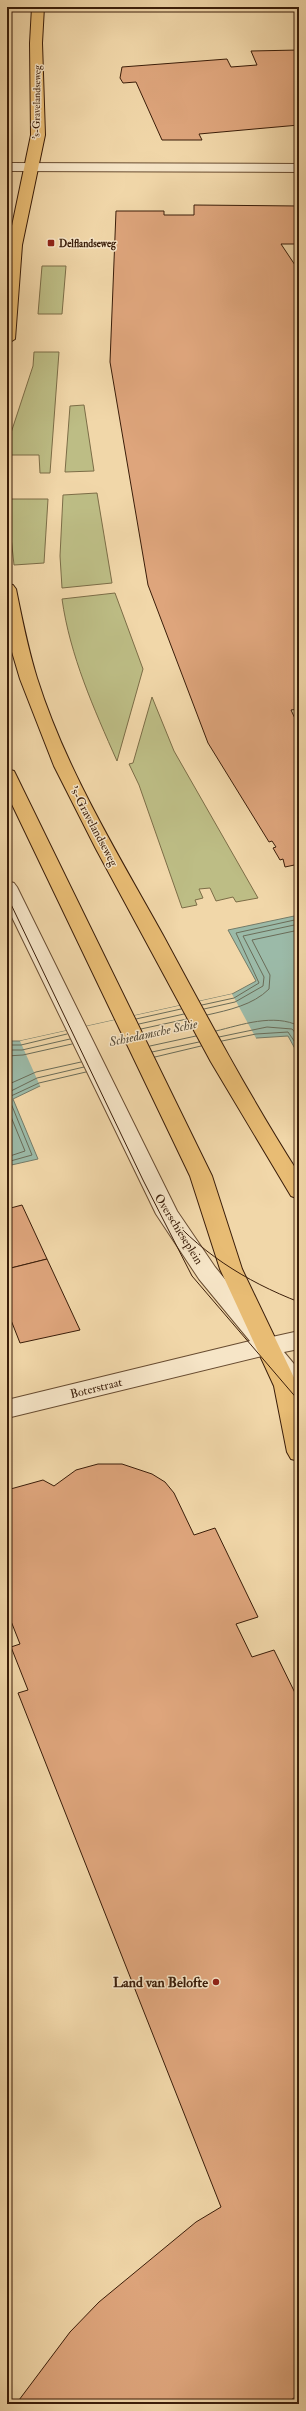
<svg xmlns="http://www.w3.org/2000/svg" width="306" height="2411" font-family="'IM FELL Double Pica',serif">
  <style>
    .green { fill: #bdbd85; stroke: #7c6d47 }
    .water { fill: #9bbaa8; stroke: #747b68 }
    .pier { fill: #f1d7a9 }
    .lines { fill: none; stroke-linecap: round; stroke-linejoin: round }
    .shore { stroke: #6a6c58; stroke-width: 1 }
    .building { fill: #dea57c; stroke: #3a1d09 }
    .minor-casing { stroke: #684c31; stroke-width: 2 }
    .major-casing { stroke: #3a1d09; stroke-width: 2 }
    .minor { fill: #f6e5c7; fill-rule: evenodd }
    .major { fill: #e8bc74; fill-rule: evenodd }
    .tram { stroke: #3a1d09; stroke-width: 1 }
    .poi-dot { fill: #8f2418; stroke: #f6e5c7; stroke-width: 1.5 }
    .labels { text-anchor: middle; stroke-width: 3; stroke-linejoin: round; paint-order: stroke }
    .far-street-label { font-size: 10px; fill: #3a1d09; stroke: #f6e5c7 }
    .far-poi-label { font-size: 10px; font-weight: bold; fill: #3a1d09; stroke: #f6e5c7; text-anchor: start }
    .street-label { font-size: 12px; fill: #3a1d09; stroke: #f6e5c7 }
    .water-label { font-size: 13px; font-style: italic; fill: #574c39; stroke: #f6e5c7 }
    .near-poi-label { font-size: 14px; font-weight: bold; fill: #3a1d09; stroke: #f6e5c7; text-anchor: end }
  </style>
  <rect width="100%" height="100%" fill="#f1d7a9"/>
  <filter id="stains"><feTurbulence type="fractalNoise" baseFrequency=".005" numOctaves="4"/><feColorMatrix values="0 0 0 0 .2 0 0 0 0 .09 0 0 0 0 .02 0 0 0 .5 -.17"/></filter>
  <radialGradient id="worn" r=".72"><stop offset=".6" stop-color="#630" stop-opacity="0"/><stop offset="1" stop-color="#630" stop-opacity=".3"/></radialGradient>
  <g class="green">
    <path d="M42 266H66L62 314H38Z"/>
    <path d="M34 352H59L50 473H40L39 455H7V445L33 366Z"/>
    <path d="M84 405 94 471 65 472 70 406Z"/>
    <path d="M97 493 112 583 62 588 60 556 63 495Z"/>
    <path d="M7 499H48L44 563 14 565Z"/>
    <path d="M115 593 143 669 117 761C94 709 70 656 62 599Z"/>
    <path d="M152 697 174 751 258 898 236 902 233 897 216 901 210 888 199 889 203 898 195 900 197 905 182 908 139 785 129 764 133 763Z"/>
  </g>
  <path class="water" d="M299 915V1056L288 1036 257 1038 40 1086 13 1099 38 1159 7 1166V1041H20L232 994 256 981 228 930Z"/>
  <path class="pier" d="M232 994 257 1040 41 1088 20 1041Z"/>
  <g class="lines">
    <g class="shore">
      <path d="M202 1005 234 998 259 983 236 933 299 919"/>
      <path d="M204 1009 235 1002 263 986 264 977 243 936 299 924"/>
      <path d="M207 1015C229 1010 253 1005 269 989L270 975 252 940 299 930"/>
      <path d="M136 1019 181 1009"/>
      <path d="M139 1024 184 1014"/>
      <path d="M141 1029 187 1019"/>
      <path d="M216 1031C241 1025 274 1013 299 1026"/>
      <path d="M219 1037 267 1027 292 1029 299 1037"/>
      <path d="M222 1041 256 1034 288 1032 299 1048"/>
      <path d="M7 1045H21L67 1034"/>
      <path d="M150 1046 196 1036"/>
      <path d="M7 1050H22L70 1039"/>
      <path d="M152 1052 199 1042"/>
      <path d="M7 1056 23 1055 72 1044"/>
      <path d="M155 1057 201 1046"/>
      <path d="M7 1085 36 1072 81 1062"/>
      <path d="M7 1093 37 1078 84 1067"/>
      <path d="M7 1107 25 1151 7 1157"/>
      <path d="M7 1162 32 1155 10 1101 11 1096 39 1083 86 1072"/>
    </g>
  </g>
  <g class="building">
    <path d="M299 50V125L199 134 202 140H162L136 82 123 83 120 78 122 67 227 59 231 67 257 65 251 51Z"/>
    <path d="M194 205 299 206V244H281L297 268H299V709L291 710 299 727V864L285 867 283 859 280 860 273 848 276 847 272 841 269 842 208 743 148 585 110 362 116 211H164V215H194Z"/>
    <path d="M22 1205 47 1259 7 1269V1209Z"/>
    <path d="M47 1259 80 1330 20 1343 7 1310V1269Z"/>
    <path d="M98 1464H122L152 1474 165 1482 174 1493 194 1535 215 1528 258 1617 236 1624 252 1657 274 1650 299 1701V1752L297 1753 299 1757V2394L286 2404H16L70 2332 99 2302 196 2222 221 2207 18 1693 28 1690 11 1647 20 1644 7 1611V1490L43 1480 54 1486 76 1470Z"/>
  </g>
  <g class="lines">
    <defs>
      <g id="minor">
        <path d="M7 163 299 164V172L7 171Z"/>
        <path d="M7 881 14 883 17 887 177 1211 215 1267 272 1337 299 1331V1349L284 1352 299 1370V1395L291 1392 262 1356 7 1418V1400L250 1341 199 1279 156 1214 7 907Z"/>
      </g>
      <g id="major">
        <path d="M32 7H44L42 43 45 135 22 245 15 339 7 344 8 245 31 135 30 43Z"/>
        <path d="M7 584 13 585 16 589C22 619 28 649 37 678 66 770 118 854 164 937 207 1017 250 1097 299 1174V1199L291 1196 211 1062 96 849 54 766 20 679 7 635Z"/>
        <path d="M7 769 14 771 16 775 212 1176 242 1269 298 1386 299 1461 291 1459 287 1452 274 1386 220 1269 190 1176 7 794Z"/>
      </g>
    </defs>
    <use href="#minor" class="minor-casing"/>
    <use href="#major" class="major-casing"/>
    <use href="#minor" class="minor"/>
    <use href="#major" class="major"/>
    <g class="tram">
      <path d="M7 896 143 1180 192 1276 299 1401"/>
      <path d="M160 1205C197 1251 245 1281 299 1302"/>
    </g>
  </g>
  <g class="poi-dot">
    <rect x="47" y="239" width="8" height="8" rx="2"/>
    <circle cx="216" cy="1982" r="4"/>
  </g>
  <g class="labels">
    <g class="far-street-label">
      <text transform="translate(36 102) rotate(-89)" y="4">'s-Gravelandseweg</text>
    </g>
    <g class="far-poi-label">
      <text x="59" y="247">Delflandseweg</text>
    </g>
    <g class="street-label">
      <text transform="translate(94 826) rotate(62)" y="4">'s-Gravelandseweg</text>
      <text transform="translate(179 1229) rotate(58)" y="4">Overschieseplein</text>
      <text transform="translate(96 1388) rotate(-14)" y="4">Boterstraat</text>
    </g>
    <g class="water-label">
      <text transform="translate(153 1032) rotate(-12)" y="5">Schiedamsche Schie</text>
    </g>
    <g class="near-poi-label">
      <text x="208" y="1987">Land van Belofte</text>
    </g>
  </g>
  <rect width="306" height="2411" fill="none" stroke="#f1d7a9" stroke-width="24"/>
  <rect x="8" y="8" width="290" height="2395" fill="none" stroke="#3a1d09" stroke-width="2"/>
  <rect x="12" y="12" width="282" height="2387" fill="none" stroke="#3a1d09"/>
  <rect width="100%" height="100%" filter="url(#stains)"/>
  <rect width="100%" height="100%" fill="url(#worn)"/>
</svg>
